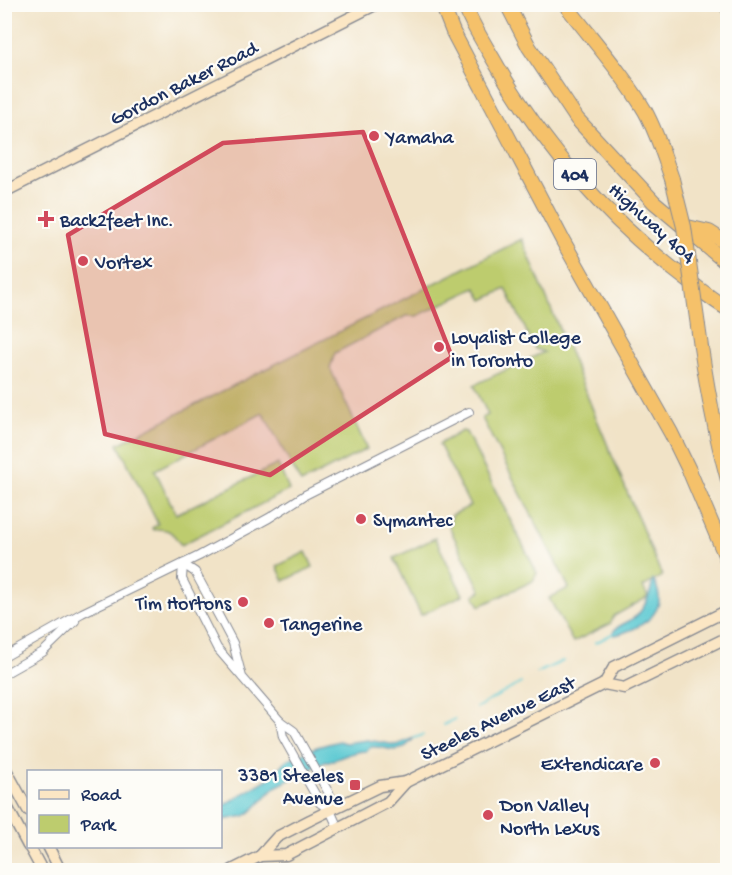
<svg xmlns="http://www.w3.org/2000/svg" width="732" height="875" font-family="'Gochi Hand',sans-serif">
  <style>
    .green { fill: #bdcc6e; stroke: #6c7e66; stroke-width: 1.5 }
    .water { fill: #5cc9d2; stroke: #3c7c98; stroke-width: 1.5 }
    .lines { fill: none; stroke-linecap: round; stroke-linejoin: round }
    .stream { stroke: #5cc9d2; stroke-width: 2 }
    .street-casing { stroke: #868992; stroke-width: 10 }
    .secondary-casing { stroke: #868992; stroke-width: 13 }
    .highway-casing { stroke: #868992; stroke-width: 16 }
    .street { stroke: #fff; stroke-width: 8 }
    .secondary { stroke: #fbe6c4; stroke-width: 10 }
    .highway { stroke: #f5c16b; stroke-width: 14 }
    .highway-bridge-casing { stroke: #868992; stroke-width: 16; stroke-linecap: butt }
    .highway-bridge { stroke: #f5c16b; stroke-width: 14 }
    .marked { fill: #d1495b; fill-opacity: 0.2; stroke: #d1495b; stroke-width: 4.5; stroke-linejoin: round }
    .poi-dot { fill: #d1495b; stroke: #fdfcf7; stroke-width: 2 }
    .labels { text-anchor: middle; stroke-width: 4.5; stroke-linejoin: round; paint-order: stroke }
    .shield { fill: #fdfcf7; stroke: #5f6c8c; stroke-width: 1.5 }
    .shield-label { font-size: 18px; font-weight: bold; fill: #1b2f5e }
    .street-label { font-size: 20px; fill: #1b2f5e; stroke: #fdfcf7 }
    .poi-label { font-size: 20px; fill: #1b2f5e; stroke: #fdfcf7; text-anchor: start }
  </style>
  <rect width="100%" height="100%" fill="#fdfcf7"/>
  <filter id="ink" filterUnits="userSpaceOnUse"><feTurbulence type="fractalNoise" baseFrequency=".0167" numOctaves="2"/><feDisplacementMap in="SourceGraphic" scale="12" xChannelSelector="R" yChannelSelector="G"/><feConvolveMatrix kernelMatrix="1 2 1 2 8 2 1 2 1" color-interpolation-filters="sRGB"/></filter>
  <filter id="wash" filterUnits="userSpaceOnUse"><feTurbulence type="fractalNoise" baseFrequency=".008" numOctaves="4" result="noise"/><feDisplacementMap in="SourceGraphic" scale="24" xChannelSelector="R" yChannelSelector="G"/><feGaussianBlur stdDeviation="1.35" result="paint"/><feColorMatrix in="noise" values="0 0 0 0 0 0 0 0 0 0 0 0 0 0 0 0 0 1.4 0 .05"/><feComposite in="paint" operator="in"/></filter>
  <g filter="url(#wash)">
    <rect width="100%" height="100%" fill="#f1e3c7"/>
    <g class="green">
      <path d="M522 239 662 576 643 587 648 597 614 616 610 624 573 642 549 598 569 588 482 418 488 415 474 385 544 352 535 349 506 289 483 300 476 288 417 316H406L335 353 330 368 367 449 301 483 263 413 155 470 176 514 278 464 289 490 181 545C173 533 169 527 153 530L152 528 158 524 118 444Z"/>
      <path d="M462 431 466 432 537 573 533 581 480 606 474 595 481 591 449 527 452 515 470 506 439 444Z"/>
      <path d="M435 538 463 595 421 615 394 558Z"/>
      <path d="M306 552 313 567 284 581 277 566Z"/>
    </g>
    <g class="water">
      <path d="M653 580C667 603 655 619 633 629 627 631 621 634 615 635L613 632C617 626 622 625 629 621 644 613 650 597 653 580Z"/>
      <path d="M414 738C397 759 390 745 370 747L366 751C350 751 339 760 324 762L275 787 255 808 245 816 223 820 221 822V807L271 777 285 761 317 747 339 741 345 743 367 740 396 745Z"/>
    </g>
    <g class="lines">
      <g class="stream">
        <path d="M595 643 614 633"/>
        <path d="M537 673 563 661"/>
        <path d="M476 708 521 683"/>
        <path d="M443 725 455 719"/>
        <path d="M414 738 423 735"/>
      </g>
    </g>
  </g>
  <g filter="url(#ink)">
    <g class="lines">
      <defs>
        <g id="street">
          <path d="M721 4 728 13"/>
          <path d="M4 657 82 613 199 556 269 518 305 495 469 412"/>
          <path d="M4 674 43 652 75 621"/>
          <path d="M242 677 233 643 223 624 195 572 183 564 182 579 217 648 280 721 294 731 331 797 330 810"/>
          <path d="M280 721 283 737 320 803 330 810 338 828"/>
        </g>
        <g id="secondary">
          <path d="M4 192 377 4"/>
          <path d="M604 684 624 688 728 637"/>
          <path d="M4 766 28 810"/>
          <path d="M4 801 28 846"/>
          <path d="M29 846 42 870"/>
          <path d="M48 846 60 870"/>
          <path d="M260 856 286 855 388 802 406 782"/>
          <path d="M232 870 260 856 277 837 310 820 380 786 406 782 604 684 614 667 728 610"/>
        </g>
        <g id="highway">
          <path d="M442 4 453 32 563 241 671 433 689 470 728 562"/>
          <path d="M464 4C471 23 482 40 492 57 541 144 610 223 690 282 702 291 714 301 728 309"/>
          <path d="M507 4 529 47 577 119 654 202 728 264"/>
          <path d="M565 4C591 38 624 75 645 111 657 133 664 156 672 179"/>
          <path d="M683 226 709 232 728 244"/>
          <path d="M698 326C705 378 714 429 728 480"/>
        </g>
      </defs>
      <use href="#street" class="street-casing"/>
      <use href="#secondary" class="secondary-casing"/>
      <use href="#highway" class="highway-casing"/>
      <use href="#street" class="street"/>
      <use href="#secondary" class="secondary"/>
      <use href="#highway" class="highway"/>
      <defs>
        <path id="highway-bridge" d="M672 179 684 227 698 326"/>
      </defs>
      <use href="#highway-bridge" class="highway-bridge-casing"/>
      <use href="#highway-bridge" class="highway-bridge"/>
    </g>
  </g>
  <path class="marked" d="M363 132 452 357 270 475 105 434 68 235 223 143Z"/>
  <g class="poi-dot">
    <circle cx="374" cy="136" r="6"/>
    <path d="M43 210h6v6h6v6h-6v6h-6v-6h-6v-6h6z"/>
    <circle cx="83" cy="261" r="6"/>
    <circle cx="439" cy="347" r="6"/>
    <circle cx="361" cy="519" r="6"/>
    <circle cx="243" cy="602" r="6"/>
    <circle cx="269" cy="623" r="6"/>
    <circle cx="655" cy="763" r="6"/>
    <rect x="349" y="779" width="12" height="12" rx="3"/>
    <circle cx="488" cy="815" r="6"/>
  </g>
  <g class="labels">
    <rect class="shield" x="554" y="159" width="42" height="30" rx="4.5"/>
    <g class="shield-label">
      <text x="575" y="180">404</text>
    </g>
    <g class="street-label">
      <text transform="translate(183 82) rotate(-27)" y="7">Gordon Baker Road</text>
      <text transform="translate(653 222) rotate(42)" y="7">Highway 404</text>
      <text transform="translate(497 717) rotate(-26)" y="7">Steeles Avenue East</text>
    </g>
    <g class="poi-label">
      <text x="386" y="143">Yamaha</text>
      <text x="60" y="226">Back2feet Inc.</text>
      <text x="95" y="268">Vortex</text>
      <text x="451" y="343">Loyalist College<tspan x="451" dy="23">in Toronto</tspan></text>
      <text x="373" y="526">Symantec</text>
      <text x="231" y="609" text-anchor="end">Tim Hortons</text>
      <text x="281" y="630">Tangerine</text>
      <text x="643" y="770" text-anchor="end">Extendicare</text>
      <text x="343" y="781" text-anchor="end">3381 Steeles<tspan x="343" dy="23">Avenue</tspan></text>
      <text x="500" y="811">Don Valley<tspan x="500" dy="23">North Lexus</tspan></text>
    </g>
  </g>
  <rect width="732" height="875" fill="none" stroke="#fdfcf7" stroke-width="24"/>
  <rect x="27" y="770" width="195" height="78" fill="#fdfcf7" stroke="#a3aaba" stroke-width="1.5"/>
  <rect x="39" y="790" width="30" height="9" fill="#fbe6c4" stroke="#a3aaba" stroke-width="1.5"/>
  <text x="81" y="800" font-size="18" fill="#1b2f5e">Road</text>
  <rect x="39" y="815" width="30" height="18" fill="#bdcc6e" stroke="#a3aaba" stroke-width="1.5"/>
  <text x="81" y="830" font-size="18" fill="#1b2f5e">Park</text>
</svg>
